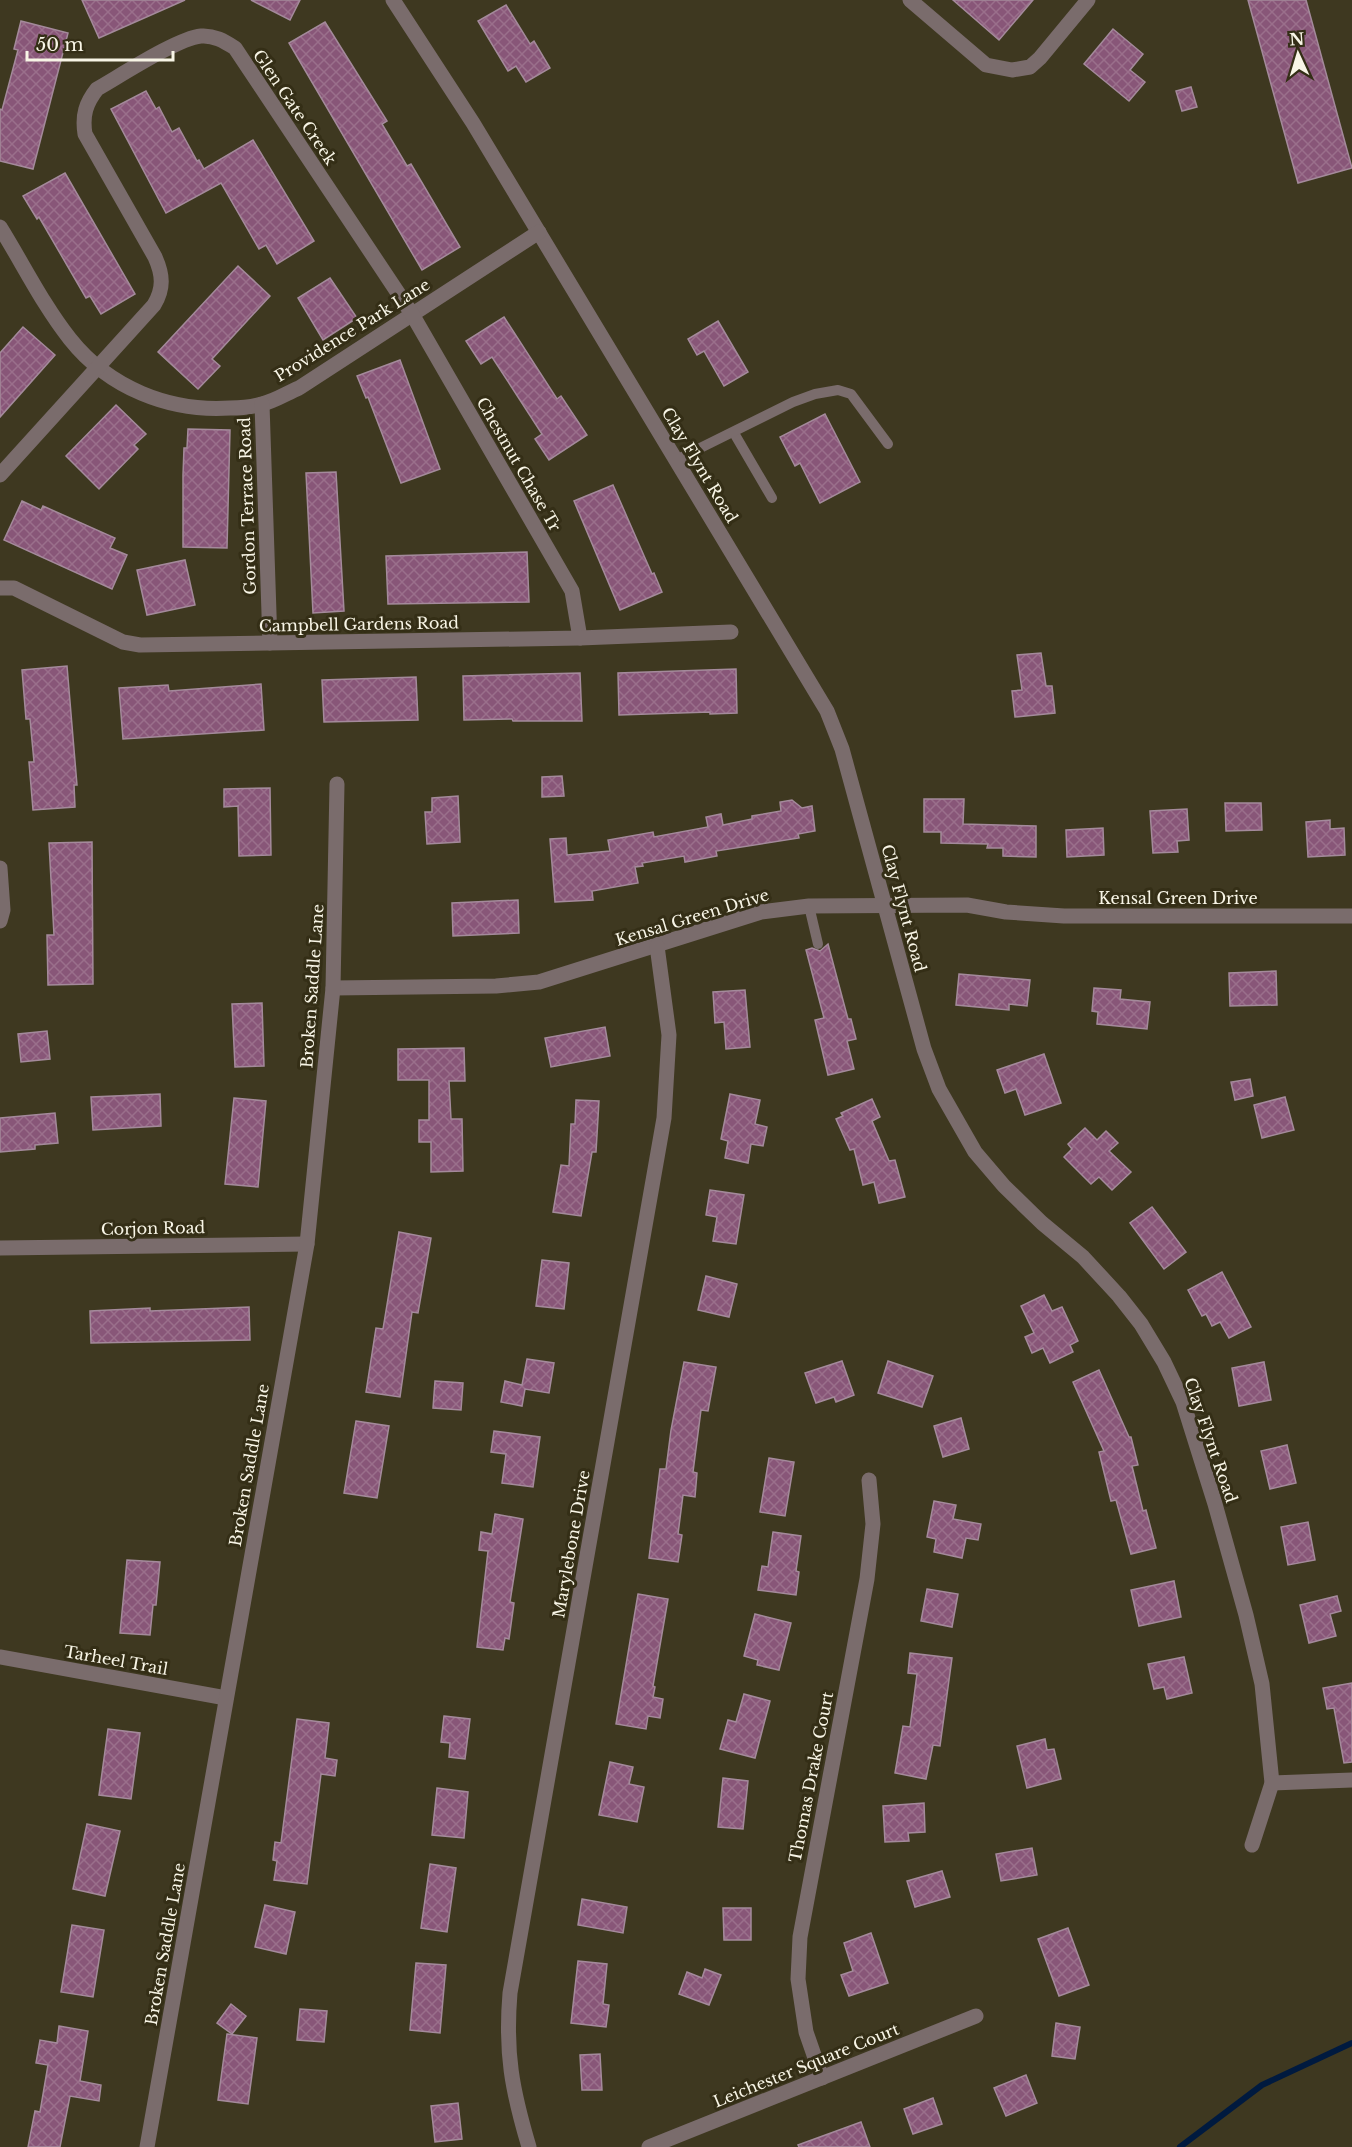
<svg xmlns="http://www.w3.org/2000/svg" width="1352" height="2147" font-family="'Libre Baskerville',serif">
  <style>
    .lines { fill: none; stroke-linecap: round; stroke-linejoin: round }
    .stream { stroke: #001a3f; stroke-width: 6 }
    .building { fill: url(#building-cross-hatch); stroke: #a48a9b; stroke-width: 1.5 }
    .service { stroke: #7a6c6c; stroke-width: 10 }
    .minor { stroke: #7a6c6c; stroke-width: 15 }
    .labels { text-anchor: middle; stroke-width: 6; stroke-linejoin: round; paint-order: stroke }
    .street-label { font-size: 16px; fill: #f8f5e6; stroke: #342e16 }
  </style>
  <defs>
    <pattern id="building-cross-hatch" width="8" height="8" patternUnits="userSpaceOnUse" patternTransform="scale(1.5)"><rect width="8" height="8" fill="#885678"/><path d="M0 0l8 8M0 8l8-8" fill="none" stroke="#9a6f8b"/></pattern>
  </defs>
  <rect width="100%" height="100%" fill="#3e3820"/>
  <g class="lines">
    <path class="stream" d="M1180 2147 1262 2085 1352 2043"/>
  </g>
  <g class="building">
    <path d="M82 0H185L99 38Z"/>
    <path d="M251 0H300L290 20Z"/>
    <path d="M953 0H1033L999 40Z"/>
    <path d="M1248 0H1306L1352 168 1298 183Z"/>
    <path d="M506 5 530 44 534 41 550 68 526 82 516 66 508 71 478 21Z"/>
    <path d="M21 21 68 33 33 169 0 161V109L2 110 18 50 14 49Z"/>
    <path d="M325 22 387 121 382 124 407 166 411 164 460 247 422 270 289 43Z"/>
    <path d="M1113 29 1143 54 1130 70 1145 82 1129 101 1084 64Z"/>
    <path d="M1191 87 1197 107 1182 111 1176 91Z"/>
    <path d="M146 91 156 109 159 107 172 132 179 128 197 161 199 160 204 169 253 140 314 241 277 264 266 245 259 249 221 183 166 213 111 109Z"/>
    <path d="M65 173 135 294 101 314 90 296 86 298 39 217 37 219 23 196Z"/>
    <path d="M238 266 270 296 212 359 220 366 198 389 158 352Z"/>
    <path d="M330 278 357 318 323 340 298 298Z"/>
    <path d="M504 317 557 399 561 396 587 435 549 460 535 439 542 434 492 357 481 364 466 341Z"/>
    <path d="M718 321 748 372 724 386 704 351 697 355 688 339Z"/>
    <path d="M23 327 55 355 0 417V353Z"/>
    <path d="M400 360 440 469 401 483 368 397 366 398 357 376Z"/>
    <path d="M116 405 146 434 134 445 138 449 99 489 66 456Z"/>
    <path d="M825 414 860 482 820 503 800 463 795 466 780 437Z"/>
    <path d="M188 429 230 430 227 548 183 547V475L184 448H187Z"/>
    <path d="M336 472 344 611 313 613 306 473Z"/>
    <path d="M613 485 652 574 654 573 662 592 620 610 574 501Z"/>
    <path d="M22 501 41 510 43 506 115 538 110 548 127 555 112 589 4 540Z"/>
    <path d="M527 552 529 602 388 604 386 556Z"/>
    <path d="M185 560 195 605 147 615 137 570Z"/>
    <path d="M1041 653 1046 686H1052L1055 713 1015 717 1012 691 1022 690 1017 655Z"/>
    <path d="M67 666 77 785H74L75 807 33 810 29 762H34L30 719H26L22 670Z"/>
    <path d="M736 669 737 713 710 714V712L619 715 618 673Z"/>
    <path d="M580 673 582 721H513L512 719 464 720 463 676Z"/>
    <path d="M416 677 418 720 324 722 322 680Z"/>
    <path d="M261 684 264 730 123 739 119 688 168 685 169 691Z"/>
    <path d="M562 776 564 796 542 797V777Z"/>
    <path d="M270 788 271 855 239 856 238 806 224 807V789Z"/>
    <path d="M458 796 460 842 427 844 425 812H432V798Z"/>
    <path d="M924 799H964L963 824 1036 826V857L1003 856V848H987L988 844 941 843V832H924Z"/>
    <path d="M792 800 802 808 812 806 815 831 798 834 799 838 716 851 717 856 685 862 684 856 642 863 643 866 635 867 638 883 592 891 593 900 555 902 550 839 566 838 567 855 610 851 608 840 653 832 654 837 708 827 706 817 721 814 723 825 752 819V816L781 811 780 802Z"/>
    <path d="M1225 803H1261L1262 830 1226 831Z"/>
    <path d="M1187 809 1189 840 1177 841 1178 852 1153 853 1150 811Z"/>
    <path d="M1330 820V829L1344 828 1345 855 1308 857 1306 822Z"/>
    <path d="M1103 828 1104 855 1067 857 1066 830Z"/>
    <path d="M92 842 93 984 48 985 47 935H54L49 843Z"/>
    <path d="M518 900 519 933 453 936 452 903Z"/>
    <path d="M828 944 848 1019H851L856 1039 847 1041 854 1069 828 1075 815 1020 824 1018 806 950 812 948 820 951Z"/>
    <path d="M1276 971 1277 1005 1230 1006 1229 973Z"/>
    <path d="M959 974 1030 980 1027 1006 1009 1004V1010L956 1005Z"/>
    <path d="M1094 988 1121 990 1120 999 1150 1002 1147 1029 1097 1024 1098 1012 1092 1011Z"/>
    <path d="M745 990 750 1047 726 1049 724 1022 715 1023 713 992Z"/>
    <path d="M262 1003 264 1066 235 1067 232 1004Z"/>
    <path d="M605 1027 610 1056 551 1067 545 1038Z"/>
    <path d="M47 1031 50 1059 21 1062 18 1034Z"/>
    <path d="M464 1048 465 1081H449L451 1119H462L463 1171 431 1172V1142H419V1120H429V1080H398V1049Z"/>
    <path d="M1044 1054 1061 1103 1025 1115 1016 1089 1005 1093 997 1070Z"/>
    <path d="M1250 1079 1253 1096 1235 1100 1231 1082Z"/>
    <path d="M160 1094 161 1126 93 1130 91 1097Z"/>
    <path d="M730 1094 760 1100 755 1124 767 1127 763 1146 751 1144 748 1163 725 1158 728 1141 721 1139Z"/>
    <path d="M1285 1097 1294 1130 1262 1138 1254 1105Z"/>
    <path d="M234 1098 266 1101 258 1187 225 1184Z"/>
    <path d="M872 1099 880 1117 872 1121 889 1161 895 1160 905 1197 879 1203 874 1182 863 1185 854 1149 850 1150 836 1119 843 1116 841 1113Z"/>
    <path d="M576 1100 599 1101 596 1152H592L581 1216 553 1212 561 1165 569 1166 571 1124H575Z"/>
    <path d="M55 1113 58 1143 35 1145V1149L0 1152V1118Z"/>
    <path d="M1085 1128 1097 1140 1106 1131 1118 1143 1109 1151 1131 1172 1112 1190 1099 1177 1091 1184 1064 1157 1072 1149 1068 1144Z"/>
    <path d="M710 1190 744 1195 736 1244 713 1241 717 1217 706 1215Z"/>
    <path d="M1152 1207 1186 1252 1164 1269 1130 1223Z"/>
    <path d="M399 1232 431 1238 418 1313 412 1312 400 1397 366 1392 376 1328 383 1329Z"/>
    <path d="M542 1260 569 1263 564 1309 536 1306Z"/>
    <path d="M1222 1272 1251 1327 1229 1338 1220 1322 1212 1326 1206 1314 1202 1316 1188 1290Z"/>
    <path d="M706 1276 737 1284 729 1317 698 1310Z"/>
    <path d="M1044 1295 1052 1311 1062 1307 1078 1341 1070 1345 1073 1352 1050 1363 1043 1348 1032 1353 1025 1337 1034 1333 1021 1306Z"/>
    <path d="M249 1307 250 1340 91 1343 90 1311 150 1308V1311Z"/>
    <path d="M527 1359 554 1363 549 1393 525 1389 522 1406 501 1402 505 1381 522 1385Z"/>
    <path d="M842 1361 854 1395 836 1402 834 1397 816 1403 805 1373Z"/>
    <path d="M888 1361 933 1376 922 1407 878 1393Z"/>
    <path d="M684 1362 716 1367 708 1411 701 1410 693 1472 697 1473 695 1497 683 1495 678 1534 682 1535 678 1562 649 1558 660 1469H666L671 1430Z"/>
    <path d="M1264 1362 1271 1400 1239 1406 1232 1368Z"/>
    <path d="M1099 1370 1129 1437H1131L1138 1465 1132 1466 1143 1511 1146 1510 1156 1548 1131 1554 1116 1500 1111 1501 1099 1452 1104 1451 1073 1382Z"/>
    <path d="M435 1381 463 1383 461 1410 433 1408Z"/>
    <path d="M961 1418 969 1449 943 1457 934 1426Z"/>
    <path d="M356 1421 389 1426 377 1498 344 1493Z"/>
    <path d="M494 1431 540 1437 533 1487 502 1483 506 1454 491 1452Z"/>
    <path d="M1287 1445 1296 1483 1270 1489 1261 1451Z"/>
    <path d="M769 1458 794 1462 785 1516 760 1512Z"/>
    <path d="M934 1501 956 1505 953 1519 981 1524 978 1540 966 1538 962 1558 934 1552 936 1539 927 1537Z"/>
    <path d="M495 1514 523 1519 510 1602 514 1603 509 1639 505 1638 503 1650 477 1647 488 1551 479 1550 481 1532 492 1534Z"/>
    <path d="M1308 1522 1315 1560 1288 1565 1281 1527Z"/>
    <path d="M773 1532 801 1536 796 1571 799 1572 796 1595 758 1590 762 1566 768 1567Z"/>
    <path d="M127 1560 160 1562 156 1605H153L150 1635 120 1633Z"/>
    <path d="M1174 1581 1181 1617 1139 1626 1131 1590Z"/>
    <path d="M927 1589 958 1594 952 1627 921 1621Z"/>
    <path d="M638 1594 668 1599 653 1686 655 1687 653 1697 663 1699 660 1718 648 1716 646 1729 616 1724Z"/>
    <path d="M1337 1596 1341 1611 1330 1614 1336 1636 1309 1643 1300 1605Z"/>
    <path d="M755 1614 791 1623 779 1670 757 1665 758 1660 744 1656Z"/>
    <path d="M910 1653 952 1658 940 1746 933 1745 926 1779 895 1773 903 1726 910 1727 917 1674 908 1673Z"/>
    <path d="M1184 1657 1192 1693 1167 1699 1164 1687 1154 1689 1148 1664Z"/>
    <path d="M1352 1683V1762L1344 1763 1334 1708 1327 1709 1323 1688Z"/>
    <path d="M744 1694 770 1701 755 1758 720 1749 728 1720 736 1722Z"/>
    <path d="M444 1716 470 1719 465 1759 449 1757 450 1743 441 1742Z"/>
    <path d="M297 1719 329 1723 325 1758 337 1760 335 1776 321 1774 307 1884 274 1880 277 1861 273 1860 275 1842 281 1843Z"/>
    <path d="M108 1729 140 1733 131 1799 99 1795Z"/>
    <path d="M1045 1739 1047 1750 1054 1749 1061 1779 1027 1788 1017 1746Z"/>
    <path d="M610 1762 633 1767 629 1784 644 1787 637 1822 599 1815Z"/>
    <path d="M723 1778 748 1781 743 1829 718 1827Z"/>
    <path d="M437 1788 468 1792 464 1838 432 1835Z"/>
    <path d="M924 1803 925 1832 908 1833 909 1841 885 1842 883 1806Z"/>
    <path d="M87 1824 120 1831 105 1896 73 1889Z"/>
    <path d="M1032 1848 1037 1875 1001 1881 996 1854Z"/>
    <path d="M430 1864 456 1868 447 1932 421 1928Z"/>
    <path d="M942 1871 950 1897 915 1907 907 1881Z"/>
    <path d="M582 1899 627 1907 623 1933 578 1925Z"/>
    <path d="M265 1905 295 1912 286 1954 255 1947Z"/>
    <path d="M723 1908H751V1940H724Z"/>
    <path d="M72 1925 104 1930 93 1997 61 1992Z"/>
    <path d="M1068 1928 1089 1985 1059 1996 1038 1939Z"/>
    <path d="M871 1933 888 1983 849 1996 841 1975 853 1971 844 1943Z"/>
    <path d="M578 1961 607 1964 603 2004 609 2005 606 2027 571 2023Z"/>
    <path d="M416 1963 446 1965 440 2033 410 2030Z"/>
    <path d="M705 1969 721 1975 709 2005 679 1994 687 1972 702 1978Z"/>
    <path d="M231 2004 246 2016 232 2034 217 2023Z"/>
    <path d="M300 2009 327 2011 324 2042 297 2040Z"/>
    <path d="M1056 2023 1080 2027 1075 2059 1052 2056Z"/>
    <path d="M59 2026 88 2031 80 2081 101 2085 99 2101 70 2096 60 2147H28L35 2111 40 2112 48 2065 36 2063 40 2040 57 2043Z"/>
    <path d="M227 2034 257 2038 248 2104 218 2100Z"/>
    <path d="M600 2054 602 2090H582L580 2055Z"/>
    <path d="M1026 2075 1037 2103 1006 2116 994 2088Z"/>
    <path d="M933 2098 942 2124 913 2134 904 2109Z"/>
    <path d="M458 2103 462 2139 435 2142 431 2106Z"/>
    <path d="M861 2122 870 2147H799L798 2145Z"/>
  </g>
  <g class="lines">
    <g class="service">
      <path d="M734 433 772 498"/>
      <path d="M676 460 793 402 815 394 838 390 851 394 888 444"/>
      <path d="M809 906 818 944"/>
    </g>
    <g class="minor">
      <path d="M393 0 473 123 827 711 842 749 924 1049 939 1089 975 1152 1004 1186 1042 1223 1083 1257 1119 1296 1141 1324 1164 1362 1183 1402 1215 1504 1246 1615 1262 1684 1272 1783 1252 1845"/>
      <path d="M910 0 986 65 1012 70 1030 67 1040 58 1088 0"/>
      <path d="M0 227C23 264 43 305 70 339 109 388 169 412 230 408 241 408 252 407 262 404 275 401 287 393 299 388L539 232"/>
      <path d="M262 404 270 643"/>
      <path d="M0 475 154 305C164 288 163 275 155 257L85 134C82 115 86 103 97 89 120 76 178 38 201 36 214 35 224 41 235 48L412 314 572 591 580 638"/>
      <path d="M0 588H14L123 642 140 645 580 638 731 632"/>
      <path d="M0 868 3 910 0 921"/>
      <path d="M333 988 496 986 539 982 761 912 809 906 967 905 1006 912 1064 916H1352"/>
      <path d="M0 1248 307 1244"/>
      <path d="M0 1657 226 1698"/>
      <path d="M1272 1783 1352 1780"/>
      <path d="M822 2078 806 2032 798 1979 800 1937 867 1579 873 1524 869 1480"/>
      <path d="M147 2147 307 1244 333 988 337 784"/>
      <path d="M529 2147C512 2090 505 2053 510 1993L664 1118 669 1035 657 946"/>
      <path d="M649 2147 976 2016"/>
    </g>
  </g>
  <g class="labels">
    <g class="street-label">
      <text transform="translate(295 107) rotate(56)" y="6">Glen Gate Creek</text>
      <text transform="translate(352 330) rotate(-32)" y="6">Providence Park Lane</text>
      <text transform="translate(519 464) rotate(60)" y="6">Chestnut Chase Tr</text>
      <text transform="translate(700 465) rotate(59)" y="6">Clay Flynt Road</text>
      <text transform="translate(247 506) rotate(-92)" y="6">Gordon Terrace Road</text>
      <text transform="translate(359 624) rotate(-1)" y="6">Campbell Gardens Road</text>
      <text x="1178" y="904">Kensal Green Drive</text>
      <text transform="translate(904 908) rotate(75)" y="6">Clay Flynt Road</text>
      <text transform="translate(692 917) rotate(-17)" y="6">Kensal Green Drive</text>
      <text transform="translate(312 986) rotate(-86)" y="6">Broken Saddle Lane</text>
      <text transform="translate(153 1228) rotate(-1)" y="6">Corjon Road</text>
      <text transform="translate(1211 1440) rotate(71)" y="6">Clay Flynt Road</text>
      <text transform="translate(249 1465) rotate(-80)" y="6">Broken Saddle Lane</text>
      <text transform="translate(571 1544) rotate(-80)" y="6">Marylebone Drive</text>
      <text transform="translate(116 1660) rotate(10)" y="6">Tarheel Trail</text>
      <text transform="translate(811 1777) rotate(-79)" y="6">Thomas Drake Court</text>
      <text transform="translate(165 1944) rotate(-80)" y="6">Broken Saddle Lane</text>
      <text transform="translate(806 2065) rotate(-22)" y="6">Leichester Square Court</text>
    </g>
  </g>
  <g transform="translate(1298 54) rotate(356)" stroke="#342e16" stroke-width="4.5" paint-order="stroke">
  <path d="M0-4.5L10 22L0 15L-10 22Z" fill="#f8f5e6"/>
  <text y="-9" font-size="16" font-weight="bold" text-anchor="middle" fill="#f8f5e6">N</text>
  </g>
  <path d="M27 51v9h146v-9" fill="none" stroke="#f8f5e6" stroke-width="3"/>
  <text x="36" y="51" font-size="18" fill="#f8f5e6" stroke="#342e16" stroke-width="4.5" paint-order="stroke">50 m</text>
</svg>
